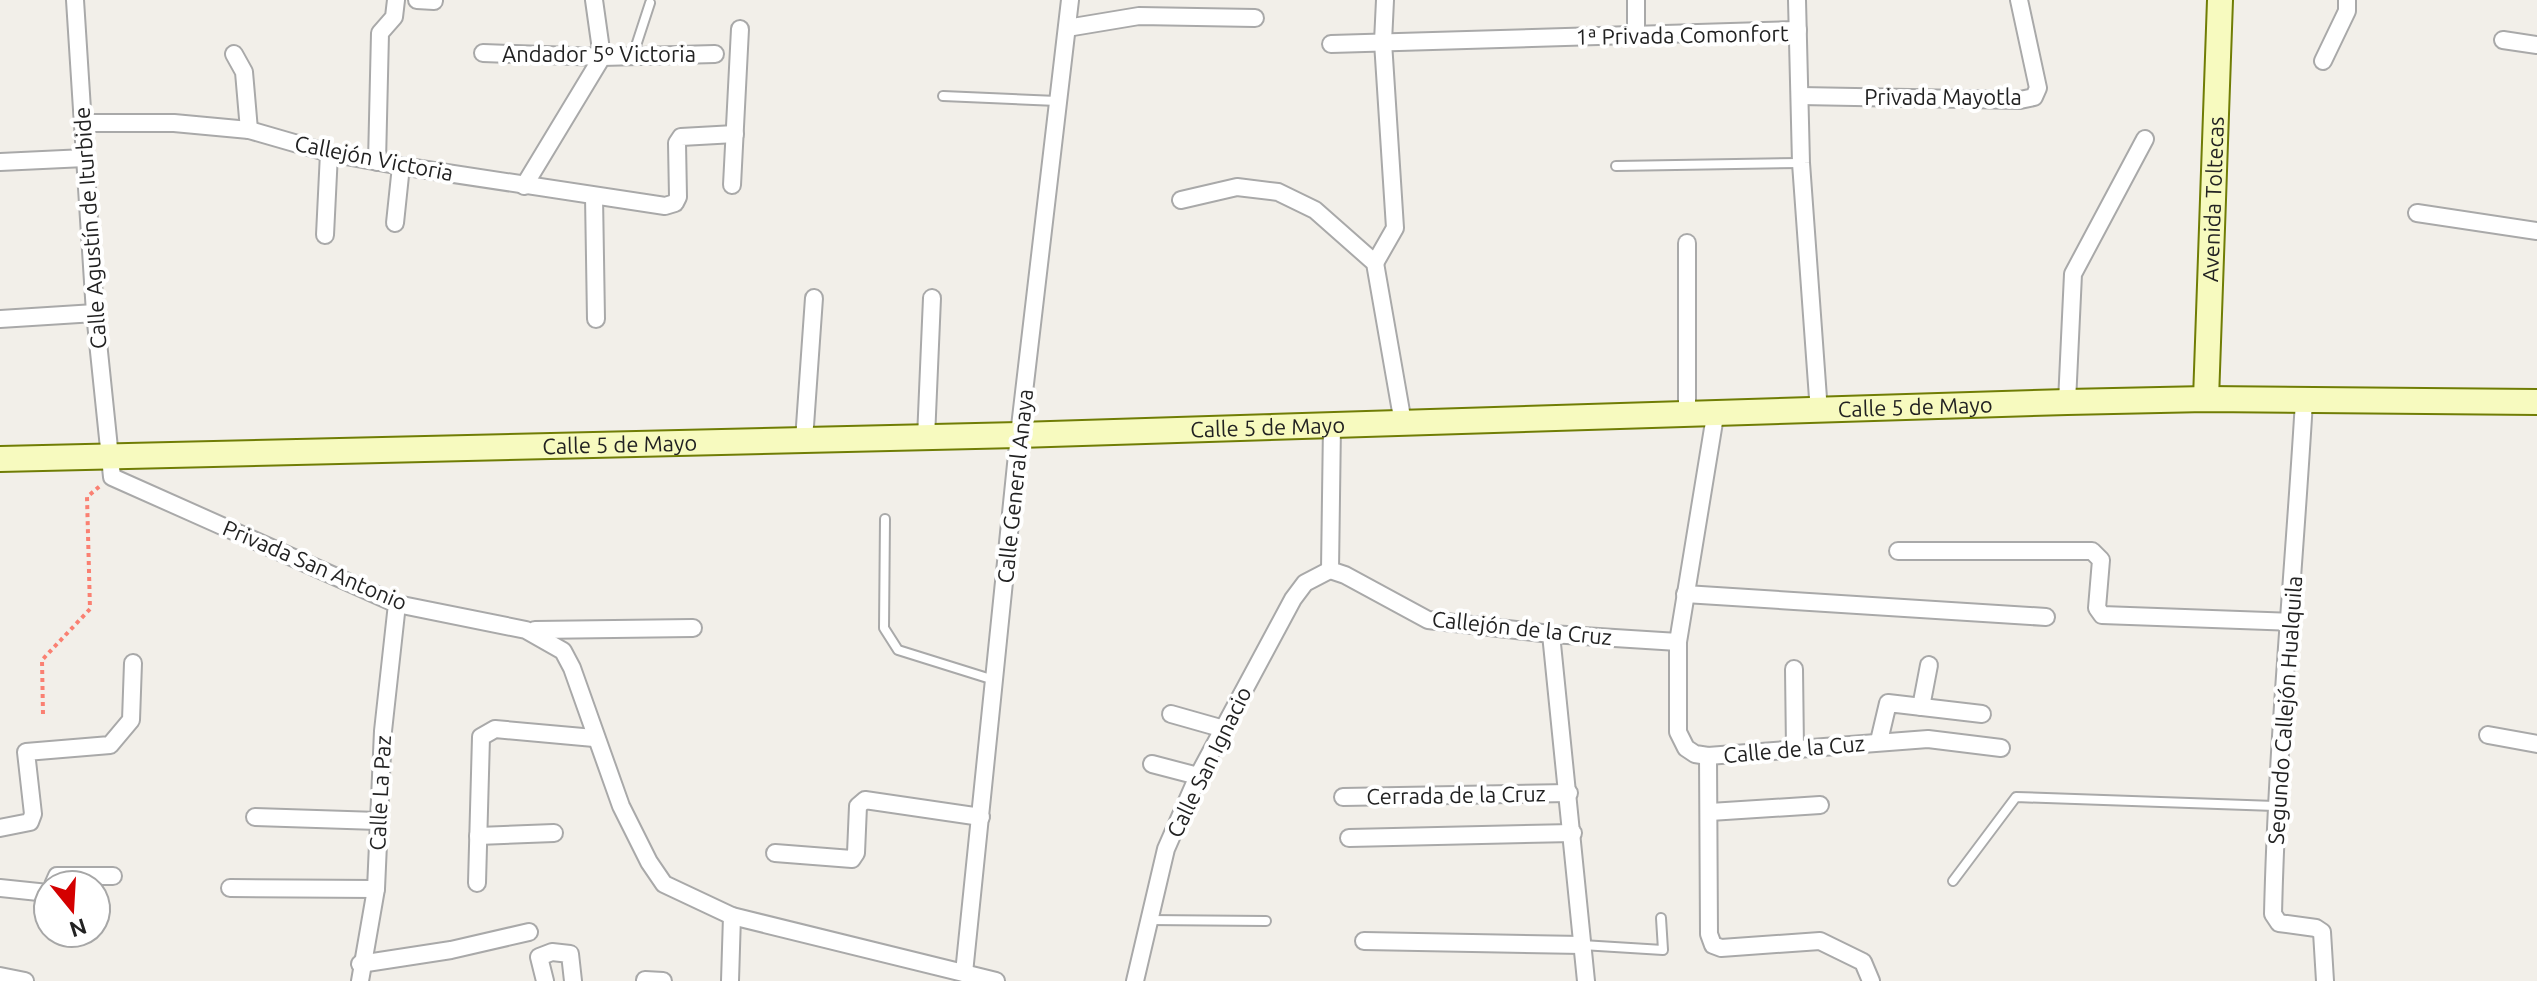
<svg xmlns="http://www.w3.org/2000/svg" width="2537" height="981" font-family="Ubuntu,sans-serif">
  <style>
    .lines { fill: none; stroke-linecap: round; stroke-linejoin: round }
    .lane-casing { stroke: #a9a9a9; stroke-width: 12 }
    .street-casing { stroke: #a9a9a9; stroke-width: 20 }
    .secondary-casing { stroke: #707d05; stroke-width: 28 }
    .path { stroke: #fa8072; stroke-width: 4; stroke-dasharray: 4 4; stroke-linecap: butt }
    .lane { stroke: #fff; stroke-width: 8 }
    .street { stroke: #fff; stroke-width: 16 }
    .secondary { stroke: #f7fabf; stroke-width: 24 }
    .labels { text-anchor: middle; stroke-width: 8; stroke-linejoin: round; paint-order: stroke }
    .street-label { font-size: 22px; fill: #222; stroke: #fff }
  </style>
  <rect width="100%" height="100%" fill="#f2efe9"/>
  <g class="lines">
    <defs>
      <g id="lane">
        <path d="M633 55 650 3"/>
        <path d="M943 96 1057 101"/>
        <path d="M1616 166 1801 163"/>
        <path d="M885 519 884 628 898 650 994 680"/>
        <path d="M1953 881 2016 797 2275 806"/>
        <path d="M1148 920 1266 921"/>
        <path d="M1582 945 1663 950 1661 918"/>
      </g>
      <g id="street">
        <path d="M75 0 95 313 112 477 397 604 526 630 563 651 572 668 621 806 649 862 664 884 732 916 996 981"/>
        <path d="M417 0 434 1"/>
        <path d="M1636 0V35"/>
        <path d="M1797 0 1801 163 1819 412"/>
        <path d="M1067 28 1139 16 1255 18"/>
        <path d="M2503 40 2537 45"/>
        <path d="M1331 44 1798 30"/>
        <path d="M483 53 602 57 715 54"/>
        <path d="M234 54 244 72 249 130"/>
        <path d="M2323 61 2347 11V0"/>
        <path d="M1800 96 2020 100 2034 97 2038 88 2019 0"/>
        <path d="M83 123H174L249 130 329 153 401 166 665 206 675 203 678 197 677 143 681 137 735 134"/>
        <path d="M0 162 85 158"/>
        <path d="M377 162 380 33 394 17 396 0"/>
        <path d="M732 185 740 29"/>
        <path d="M524 186 602 57 594 0"/>
        <path d="M594 196 596 319"/>
        <path d="M1181 200 1237 187 1278 192 1315 210 1375 263 1403 423"/>
        <path d="M2417 213 2537 231"/>
        <path d="M395 223 401 166"/>
        <path d="M325 235 329 153"/>
        <path d="M1687 243V416"/>
        <path d="M1375 263 1395 228 1383 42 1385 0"/>
        <path d="M0 319 95 313"/>
        <path d="M2304 401C2294 572 2277 743 2273 914L2279 923 2316 928 2322 932 2325 981"/>
        <path d="M2067 402 2073 274 2145 139"/>
        <path d="M1715 416 1678 642V732L1686 748 1695 754 1708 756 1928 739 2001 748"/>
        <path d="M1332 425 1330 570 1345 575 1428 620 1551 634 1678 642"/>
        <path d="M926 438 932 298"/>
        <path d="M804 440 814 298"/>
        <path d="M1898 551H2092L2101 560 2097 608 2102 615 2292 622"/>
        <path d="M1685 594 2046 617"/>
        <path d="M535 630 693 628"/>
        <path d="M1551 634 1586 981"/>
        <path d="M1794 669 1795 749"/>
        <path d="M1921 707 1929 665"/>
        <path d="M1171 714 1224 729"/>
        <path d="M2488 735 2537 744"/>
        <path d="M1879 741 1888 703 1982 714"/>
        <path d="M1708 756 1709 934 1713 945 1721 948 1820 941 1863 962 1871 981"/>
        <path d="M1152 764 1198 776"/>
        <path d="M1343 797 1569 793"/>
        <path d="M1710 812 1820 805"/>
        <path d="M255 817 378 821"/>
        <path d="M0 828 30 822 33 814 26 752 110 745 131 720 133 663"/>
        <path d="M478 836 554 833"/>
        <path d="M1349 838 1573 833"/>
        <path d="M775 853 852 859 856 853 858 806 865 800 981 817"/>
        <path d="M477 883 481 737 495 729 594 738"/>
        <path d="M53 885 57 876H113"/>
        <path d="M0 888 48 893"/>
        <path d="M230 888 376 889"/>
        <path d="M1364 941 1582 945"/>
        <path d="M360 964 451 950 529 932"/>
        <path d="M964 973 1019 435 1070 0"/>
        <path d="M0 976 25 981"/>
        <path d="M645 980 663 981"/>
        <path d="M360 981 376 889 383 731 397 604"/>
        <path d="M545 981 539 957 552 952 570 954 573 981"/>
        <path d="M730 981 732 916"/>
        <path d="M1135 981 1166 849 1198 776 1293 599 1305 583 1330 570"/>
      </g>
      <g id="secondary">
        <path id="s1" d="M2206 399 2220 0"/>
        <path id="s2" d="M0 459 1019 435 2067 402 2206 399 2537 402"/>
      </g>
    </defs>
    <use href="#lane" class="lane-casing"/>
    <use href="#street" class="street-casing"/>
    <use href="#secondary" class="secondary-casing"/>
    <path class="path" d="M43 714 42 660 90 609 87 497 100 486"/>
    <use href="#lane" class="lane"/>
    <use href="#street" class="street"/>
    <use href="#secondary" class="secondary"/>
  </g>
  <g class="labels">
    <g class="street-label">
      <text transform="translate(1682 35) rotate(-1)" y="8">1ª Privada Comonfort</text>
      <text x="599" y="62">Andador 5º Victoria</text>
      <text x="1943" y="105">Privada Mayotla</text>
      <text transform="translate(374 158) rotate(11)" y="8">Callejón Victoria</text>
      <text dy="8" stroke="none"><textPath href="#s1" startOffset="200">Avenida Toltecas</textPath></text>
      <text transform="translate(90 228) rotate(-94)" y="8">Calle Agustín de Iturbide</text>
      <text dy="8" stroke="none"><textPath href="#s2" startOffset="1916">Calle 5 de Mayo</textPath></text>
      <text dy="8" stroke="none"><textPath href="#s2" startOffset="1268">Calle 5 de Mayo</textPath></text>
      <text dy="8" stroke="none"><textPath href="#s2" startOffset="620">Calle 5 de Mayo</textPath></text>
      <text transform="translate(1015 486) rotate(-84)" y="8">Calle General Anaya</text>
      <text transform="translate(315 565) rotate(23)" y="8">Privada San Antonio</text>
      <text transform="translate(1522 628) rotate(6)" y="8">Callejón de la Cruz</text>
      <text transform="translate(2285 710) rotate(-86)" y="8">Segundo Callejón Hualquila</text>
      <text transform="translate(1794 749) rotate(-5)" y="8">Calle de la Cuz</text>
      <text transform="translate(1209 762) rotate(-64)" y="8">Calle San Ignacio</text>
      <text transform="translate(380 793) rotate(-87)" y="8">Calle La Paz</text>
      <text transform="translate(1456 795) rotate(-1)" y="8">Cerrada de la Cruz</text>
    </g>
  </g>
  <g transform="translate(72 909) rotate(162)"><circle r="38" fill="#ffffff" stroke="#a7a7a7" stroke-width="2"/>
  <path d="M0-6L14 30L0 20L-14 30Z" fill="#d40000"/>
  <text y="-12" font-size="22" font-weight="bold" text-anchor="middle" fill="#222222">N</text>
  </g>
</svg>
